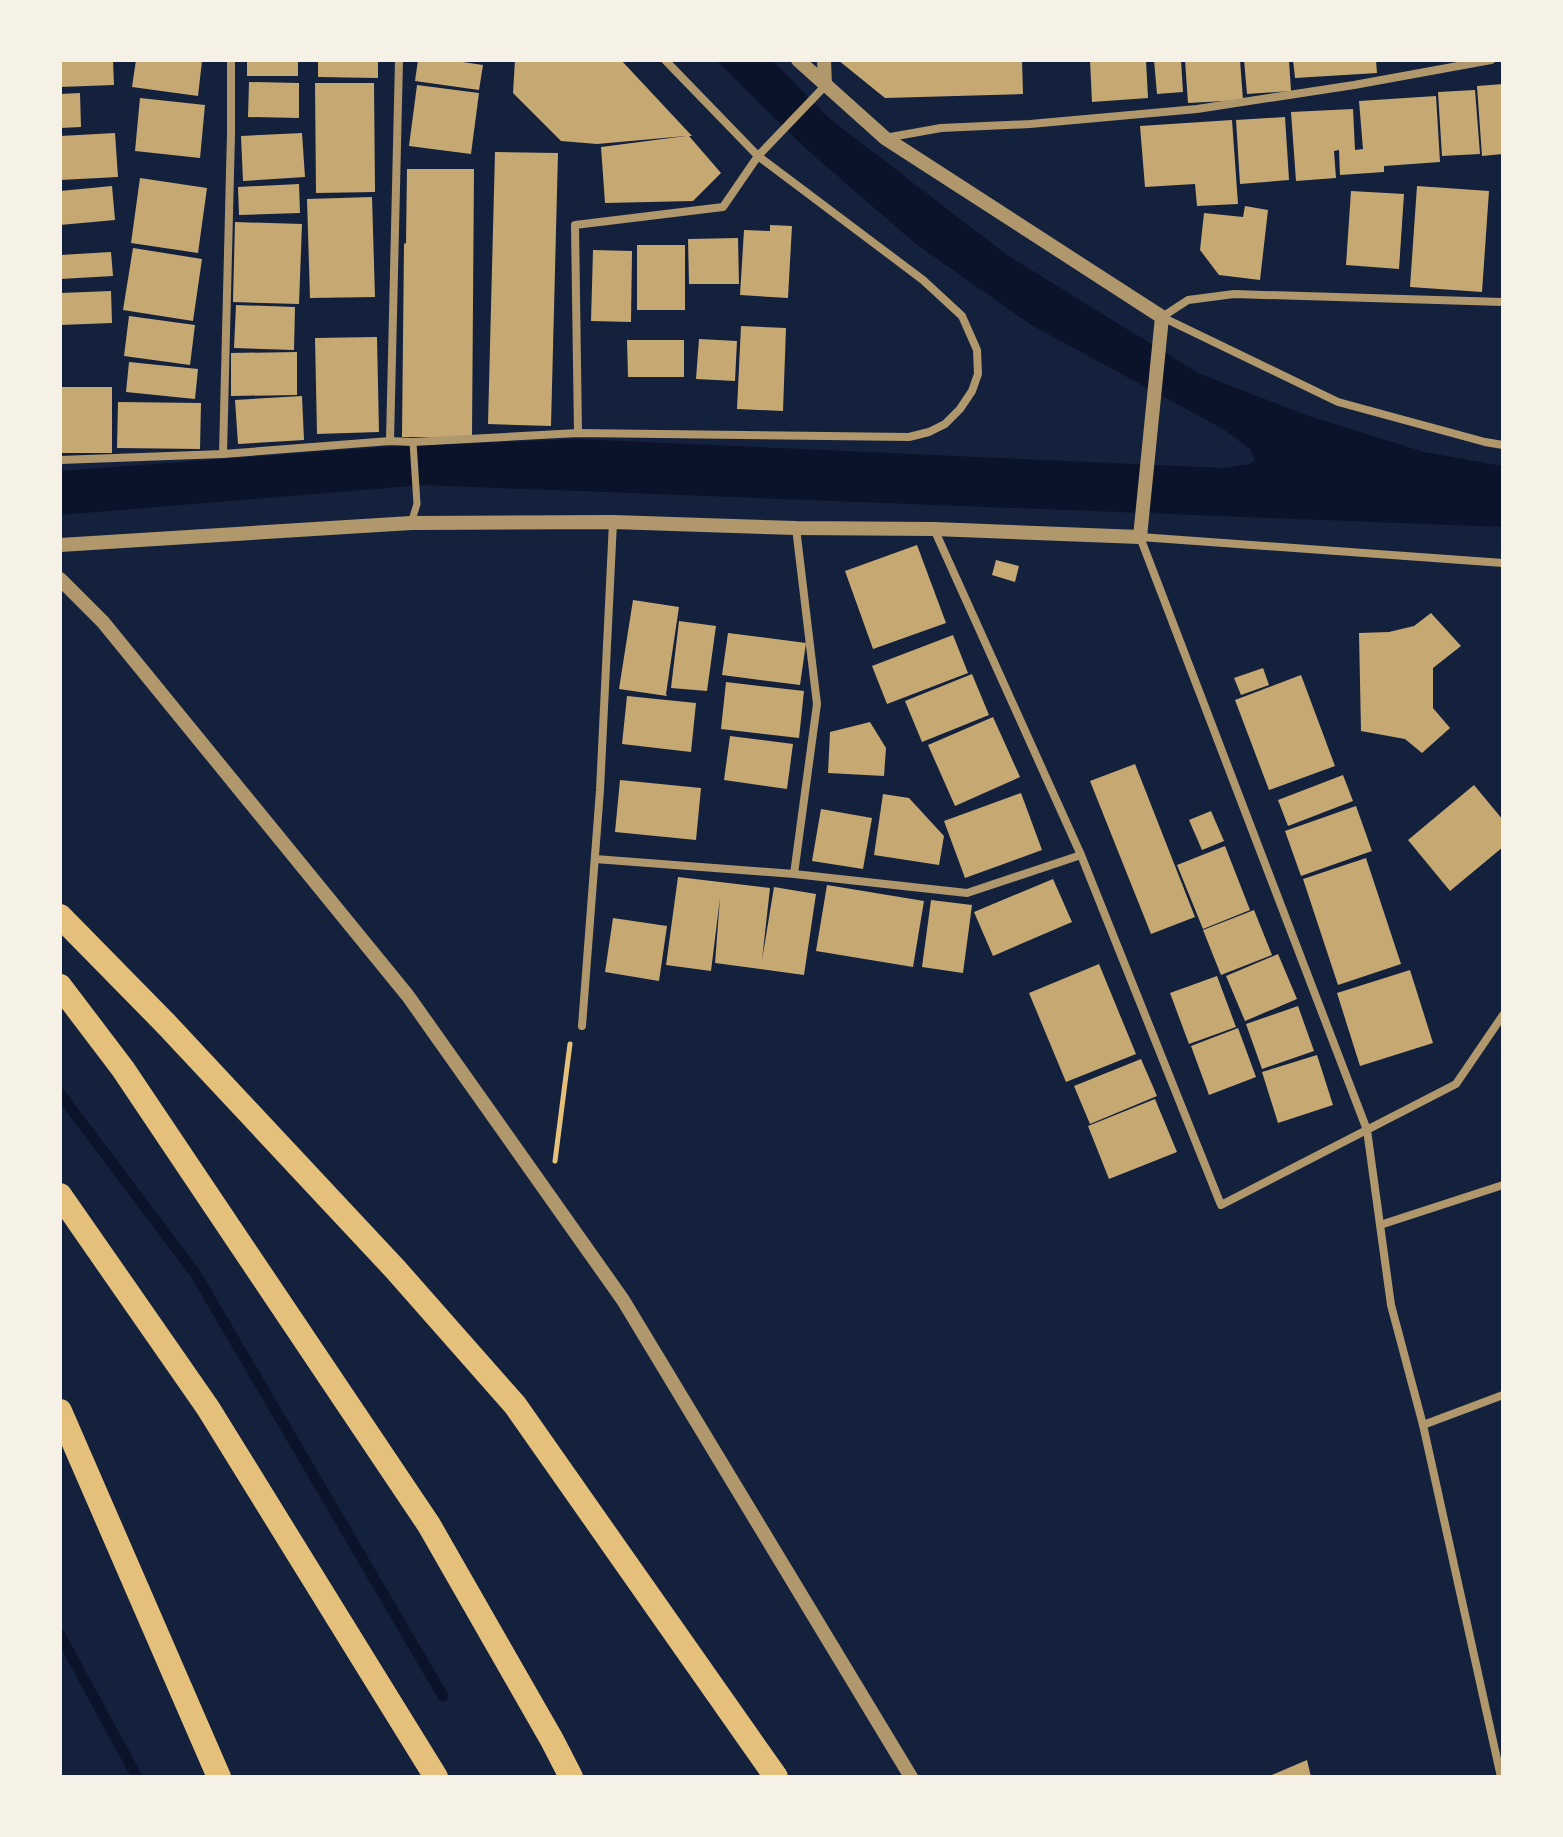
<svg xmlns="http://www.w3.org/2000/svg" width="1563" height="1837" font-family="'Sofia Sans Condensed',sans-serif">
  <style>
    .water { fill: #0b132b }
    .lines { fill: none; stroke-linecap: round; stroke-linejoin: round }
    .stream { stroke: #0b132b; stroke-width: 11 }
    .building { fill: #c6a872 }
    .path { stroke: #e5c07b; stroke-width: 5 }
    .pedestrian { stroke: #b1986c; stroke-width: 7 }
    .minor { stroke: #b1986c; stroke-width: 8 }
    .tertiary { stroke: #b1986c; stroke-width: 14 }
    .motorway { stroke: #e5c07b; stroke-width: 24 }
  </style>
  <rect width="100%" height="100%" fill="#14213d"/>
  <path class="water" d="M716 60H772L829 118 1007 255 1200 374 1306 415 1424 452 1503 466V527L423 485 60 515V471L385 447 577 439 1225 468 1249 464 1255 460 1250 449 1223 429 1031 325 916 244 805 148Z"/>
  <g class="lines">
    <g class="stream">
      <path d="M60 1094 195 1273 443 1696"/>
      <path d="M60 1635 137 1777"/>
    </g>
  </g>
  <g class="building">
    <path d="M60 60H113L114 85 60 87Z"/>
    <path d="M136 60 202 61 198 96 132 87Z"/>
    <rect x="247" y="60" width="51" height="16"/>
    <path d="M318 60H378V78L318 77Z"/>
    <path d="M418 60H449L483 65 479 90 415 81Z"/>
    <path d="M515 60H621L692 136H689L721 173 693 201 605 203 601 147 686 136 597 144 561 141 513 93Z"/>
    <path d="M838 60H1022L1023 94 885 98Z"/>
    <path d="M1090 60H1146L1148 98 1092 102Z"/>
    <path d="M1154 60H1181L1183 92 1157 94Z"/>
    <path d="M1185 60H1240L1243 100 1188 103Z"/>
    <path d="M1244 60H1289L1291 91 1247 94Z"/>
    <path d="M1293 60H1376L1377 73 1295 78Z"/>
    <path d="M249 82 299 83V118L248 117Z"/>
    <path d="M315 83H374L375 192 316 193Z"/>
    <path d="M1503 84V154L1482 156 1477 86Z"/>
    <path d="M417 85 479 93 471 154 409 146Z"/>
    <path d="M1475 90 1480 154 1442 156 1438 92Z"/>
    <path d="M80 93 81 127 60 128V94Z"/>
    <path d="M1436 96 1440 162 1384 166V172L1340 175 1339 150 1334 151 1336 178 1296 181 1291 112 1353 109 1355 150 1363 149 1359 101Z"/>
    <path d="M140 98 205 105 200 158 135 151Z"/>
    <path d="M1285 117 1289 180 1240 184 1236 120Z"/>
    <path d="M1232 120 1238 204 1197 206 1195 184 1145 187 1140 126Z"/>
    <path d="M115 133 118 177 60 180V136Z"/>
    <path d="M302 133 305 177 243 181 241 136Z"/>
    <path d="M495 152 558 153 551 426 488 424Z"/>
    <path d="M407 169H474L472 437H402L404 244 406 243Z"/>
    <path d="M140 178 207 188 198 253 131 243Z"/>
    <path d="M299 184 300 213 239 215 238 187Z"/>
    <path d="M112 186 115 220 60 225V191Z"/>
    <path d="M1417 186 1489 191 1482 292 1410 287Z"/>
    <path d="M1351 191 1404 194 1399 269 1346 265Z"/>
    <path d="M372 197 375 297 310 298 307 199Z"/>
    <path d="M1245 206 1268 210 1260 280 1219 275 1200 250 1204 213 1243 217Z"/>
    <path d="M235 222 302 224 299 304 233 302Z"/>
    <path d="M770 225 792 226 788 298 740 295 744 230 770 231Z"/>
    <path d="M738 238 739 284H689L688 239Z"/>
    <rect x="637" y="245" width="48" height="65"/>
    <path d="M133 248 202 259 193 321 123 310Z"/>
    <path d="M593 250 632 251 631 322 591 321Z"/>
    <path d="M111 252 113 276 60 279V255Z"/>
    <path d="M111 291 112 323 60 325V293Z"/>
    <path d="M236 305 295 307 294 350 234 348Z"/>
    <path d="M129 316 195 325 190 365 124 356Z"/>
    <path d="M741 326 786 328 783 411 737 409Z"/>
    <path d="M377 337 379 432 317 434 315 338Z"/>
    <path d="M699 339 737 341 735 381 696 379Z"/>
    <path d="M627 340H684V377H628Z"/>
    <path d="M297 352V395L231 396V353Z"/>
    <path d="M129 362 198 369 195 399 126 392Z"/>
    <rect x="60" y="387" width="52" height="66"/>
    <path d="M302 396 304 440 238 444 235 400Z"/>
    <path d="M118 402 201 403 200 449 117 448Z"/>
    <path d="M917 545 946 623 873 649 845 571Z"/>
    <path d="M996 560 1019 566 1015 582 992 575Z"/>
    <path d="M633 600 679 607 666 694 667 696 619 689Z"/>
    <path d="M1431 613 1461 646 1433 668V708L1450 728 1422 753 1405 739 1361 731 1359 633 1389 632 1414 626Z"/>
    <path d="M679 621 716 626 707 691 671 688Z"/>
    <path d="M728 633 806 643 800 685 722 675Z"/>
    <path d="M953 635 968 673 887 704 872 666Z"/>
    <path d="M1263 668 1269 685 1241 695 1234 678Z"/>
    <path d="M972 674 989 715 922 742 905 701Z"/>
    <path d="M1301 675 1335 766 1269 790 1235 700Z"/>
    <path d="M726 682 804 691 799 738 721 729Z"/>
    <path d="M627 696 696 703 691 752 622 744Z"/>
    <path d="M993 717 1020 777 955 806 928 745Z"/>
    <path d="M870 722 886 748 884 776 828 773 830 732Z"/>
    <path d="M730 736 793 744 787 789 724 780Z"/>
    <path d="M1135 764 1195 917 1151 934 1090 781Z"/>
    <path d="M1343 775 1353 801 1288 826 1278 800Z"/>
    <path d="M620 780 701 788 696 840 615 832Z"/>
    <path d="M1474 785 1503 820V847L1450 891 1408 840Z"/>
    <path d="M1021 793 1042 850 965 878 944 821Z"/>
    <path d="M883 794 909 798 944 836 939 865 874 855Z"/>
    <path d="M1356 806 1372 851 1301 876 1285 831Z"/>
    <path d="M821 809 872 818 863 869 812 861Z"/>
    <path d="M1211 811 1224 841 1202 850 1189 820Z"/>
    <path d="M1225 846 1250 910 1203 929 1177 865Z"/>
    <path d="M1366 858 1401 964 1338 985 1303 879Z"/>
    <path d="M678 877 770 888 762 960 774 887 816 894 804 975 715 963 720 898 711 971 666 965Z"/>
    <path d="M1053 879 1072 922 993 956 974 912Z"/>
    <path d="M827 885 924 901 913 967 816 951Z"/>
    <path d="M931 900 972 905 963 973 922 967Z"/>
    <path d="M1254 910 1272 955 1221 975 1203 930Z"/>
    <path d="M613 918 667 926 659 981 605 972Z"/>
    <path d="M1278 954 1297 999 1245 1021 1226 976Z"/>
    <path d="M1099 964 1136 1054 1066 1082 1029 993Z"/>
    <path d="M1410 970 1433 1043 1360 1066 1337 993Z"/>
    <path d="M1217 976 1236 1027 1189 1044 1170 993Z"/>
    <path d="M1298 1006 1314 1051 1262 1069 1246 1024Z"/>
    <path d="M1238 1028 1256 1077 1209 1095 1191 1046Z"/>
    <path d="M1317 1055 1333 1105 1278 1123 1262 1072Z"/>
    <path d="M1141 1059 1157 1096 1090 1124 1074 1086Z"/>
    <path d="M1155 1099 1177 1152 1109 1179 1088 1126Z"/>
    <path d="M1307 1760 1311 1777H1267Z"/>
  </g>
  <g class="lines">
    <path class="path" d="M555 1161 570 1044"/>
    <path class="pedestrian" d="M411 523 417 504 413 442"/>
    <g class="minor">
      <path d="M885 138 941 128 1030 124 1197 109 1354 85 1491 60"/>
      <path d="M1162 317 1338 402 1485 442 1503 445"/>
      <path d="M1162 317 1188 300 1234 294 1503 302"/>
      <path d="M578 433 575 225 723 207 758 156 825 86"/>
      <path d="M390 441 399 60"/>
      <path d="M223 454 231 133V60"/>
      <path d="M60 460 223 454 390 441 413 442 578 433 909 437 929 432 945 424 960 409 972 391 978 374 977 350 962 316 923 280 758 156 665 60"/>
      <path d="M934 529 1081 855 1221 1205 1456 1084 1503 1015"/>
      <path d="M595 859 794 874 967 893 1081 855"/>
      <path d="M794 874 817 704 796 528"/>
      <path d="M582 1026 600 790 613 522"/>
      <path d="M1380 1225 1503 1185"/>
      <path d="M1423 1425 1503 1395"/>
      <path d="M1501 1777 1423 1425 1391 1305 1367 1130 1140 537 1503 563"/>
    </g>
    <g class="tertiary">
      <path d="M824 60 825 86"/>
      <path d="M60 545 411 523 613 522 796 528 934 529 1140 537 1162 317 885 138 798 60"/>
      <path d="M60 579 103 622 408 996 623 1300 911 1777"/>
    </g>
    <g class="motorway">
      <path d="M60 916 167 1025 396 1270 515 1405 776 1777"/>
      <path d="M60 986 123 1069 429 1525 552 1740 571 1777"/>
      <path d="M60 1195 208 1408 436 1777"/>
      <path d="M60 1411 219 1777"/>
    </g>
  </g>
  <rect width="1563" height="1837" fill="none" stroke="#f6f1e7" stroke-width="124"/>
</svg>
